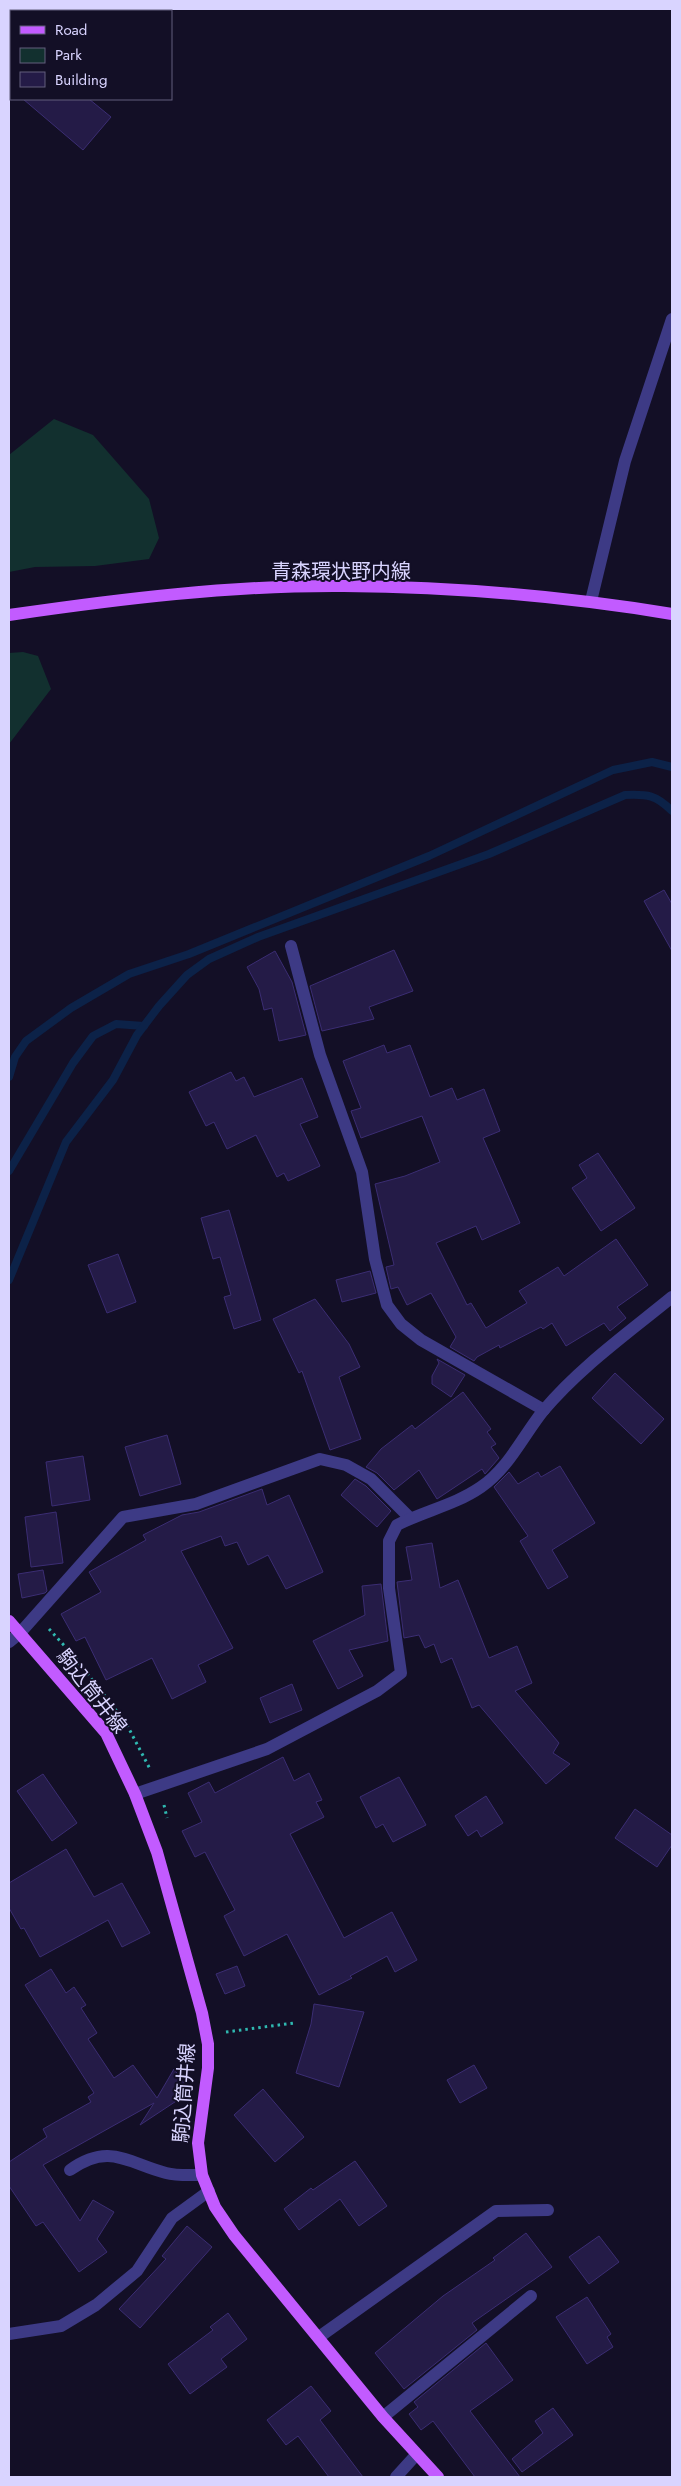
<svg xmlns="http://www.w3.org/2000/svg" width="681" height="2486" font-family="Jost,'Noto Sans JP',sans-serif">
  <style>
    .green { fill: #12302f }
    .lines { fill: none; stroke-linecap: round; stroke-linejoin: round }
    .stream { stroke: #0c2248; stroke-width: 8 }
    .building { fill: #241b47; stroke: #3b2d73 }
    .path { stroke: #2fb8b0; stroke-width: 3; stroke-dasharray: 2.5 4; stroke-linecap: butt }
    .minor { stroke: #3d3a85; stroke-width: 12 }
    .major { stroke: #c25bff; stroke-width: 12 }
    .labels { text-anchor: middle; stroke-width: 4; stroke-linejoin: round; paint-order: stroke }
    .street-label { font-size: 20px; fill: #d9d4ff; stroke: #130f26 }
  </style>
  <rect width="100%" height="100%" fill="#130f26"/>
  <g class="green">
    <path d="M54 419 93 435 149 499 159 538 149 559 95 566 35 567 9 572V455Z"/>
    <path d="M23 652 38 656 51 689 9 744V653Z"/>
  </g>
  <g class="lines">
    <g class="stream">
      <path d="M9 1077 15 1057 26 1041 71 1008 129 974 189 954 429 856 613 770 652 762 672 767"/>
      <path d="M9 1171 73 1063 93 1036 116 1024 144 1026"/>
      <path d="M9 1280 66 1142 113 1080 137 1035 159 1006 187 975 209 959 258 937 489 854 625 795C648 794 656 795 672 811"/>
    </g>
  </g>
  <g class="building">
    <path d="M23 99H89L111 117 83 150Z"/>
    <path d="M664 890 672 904V951L644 901Z"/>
    <path d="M394 950 413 991 369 1007 374 1019 322 1031 310 986Z"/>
    <path d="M275 951 292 982 306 1035 279 1041 272 1008 264 1010 259 989 247 967Z"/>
    <path d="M384 1045 387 1053 410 1045 430 1097 452 1088 457 1100 484 1089 500 1131 483 1138 520 1223 482 1240 476 1226 436 1243 467 1305 471 1303 486 1328 527 1303 519 1291 558 1267 564 1276 616 1239 648 1285 617 1307 626 1318 610 1331 604 1323 566 1346 552 1323 543 1329 541 1327 500 1348 499 1345 477 1357 474 1361 450 1347 456 1337 431 1293 407 1305 398 1287 391 1289 386 1267 394 1265 375 1184 405 1176 440 1162 422 1116 361 1138 351 1111 361 1108 343 1061Z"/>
    <path d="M231 1072 236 1081 244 1077 254 1097 302 1078 318 1117 300 1124 320 1166 288 1181 284 1173 277 1177 256 1135 227 1149 214 1122 206 1126 189 1092Z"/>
    <path d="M598 1153 635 1208 601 1231 572 1188 587 1178 579 1165Z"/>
    <path d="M229 1210 261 1320 234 1329 224 1297 231 1295 220 1257 213 1259 201 1218Z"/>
    <path d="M118 1254 136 1302 107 1313 88 1265Z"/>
    <path d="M370 1271 376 1293 342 1302 336 1280Z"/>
    <path d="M315 1299 349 1344 360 1367 339 1377 361 1439 330 1450 302 1371 299 1373 273 1319Z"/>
    <path d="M437 1359 465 1375 451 1397 432 1384V1376L439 1363Z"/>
    <path d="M615 1373 664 1419 641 1444 592 1398Z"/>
    <path d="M463 1392 491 1429 487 1432 496 1444 491 1447 499 1458 485 1474 482 1469 437 1499 419 1470 394 1490 377 1473 366 1467 381 1449 412 1425 415 1429Z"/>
    <path d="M167 1435 181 1484 140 1496 125 1447Z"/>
    <path d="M83 1456 90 1500 52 1506 46 1462Z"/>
    <path d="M560 1466 595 1523 552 1550 568 1577 548 1589 520 1541 528 1536 494 1487 509 1472 518 1484 538 1472 541 1477Z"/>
    <path d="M355 1479 366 1486 391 1511 377 1527 341 1495Z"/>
    <path d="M262 1489 267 1505 289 1495 323 1572 286 1589 268 1555 248 1565 237 1542 225 1546 221 1536 181 1551 233 1648 198 1665 206 1682 172 1699 152 1658 106 1680 85 1637 76 1641 61 1614 101 1592 89 1572 146 1540 143 1535 182 1515 199 1512Z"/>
    <path d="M56 1512 63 1563 31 1567 25 1517Z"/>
    <path d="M432 1543 440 1588 458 1580 489 1658 517 1646 532 1683 515 1691 559 1743 553 1753 570 1764 546 1784 479 1705 472 1708 452 1658 441 1663 434 1644 425 1648 419 1635 404 1638 397 1582 412 1580 406 1547Z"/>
    <path d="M43 1570 47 1591 45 1593 22 1598 18 1574Z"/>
    <path d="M381 1584 388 1641 349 1650 363 1676 338 1689 313 1641 365 1615 362 1586Z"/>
    <path d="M292 1684 302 1710 270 1723 260 1698Z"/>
    <path d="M283 1757 294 1781 309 1773 322 1800 316 1802 324 1817 290 1834 344 1938 392 1912 417 1960 395 1972 387 1956 350 1976 352 1978 319 1995 287 1934 244 1956 224 1916 235 1910 205 1852 195 1857 182 1831 202 1822 188 1793 209 1782 215 1793Z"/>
    <path d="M43 1774 77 1823 52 1841 17 1791Z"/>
    <path d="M399 1777 426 1825 393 1842 383 1824 376 1828 360 1797Z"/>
    <path d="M486 1796 503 1823 481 1837 477 1830 468 1836 455 1816Z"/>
    <path d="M635 1809 672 1835V1845L657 1867 615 1838Z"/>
    <path d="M66 1849 94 1897 122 1883 150 1933 122 1947 108 1920 40 1957 24 1928 21 1929 9 1908V1883Z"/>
    <path d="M237 1966 245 1986 225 1994 216 1974Z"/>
    <path d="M51 1969 66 1993 74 1987 86 2005 81 2008 97 2033 88 2039 114 2078 133 2065 157 2098 174 2069 190 2092 140 2125 154 2103 43 2165 80 2221 93 2200 114 2212 97 2239 107 2252 79 2272 43 2222 36 2226 9 2186V2162L47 2137 43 2129 91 2102 88 2097 94 2093 25 1985Z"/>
    <path d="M314 2004 364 2012 339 2087 296 2073 311 2024Z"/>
    <path d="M474 2065 487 2088 460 2103 447 2080Z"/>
    <path d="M263 2089 304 2137 275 2162 234 2115Z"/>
    <path d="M355 2161 387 2206 359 2226 340 2199 299 2230 284 2209 311 2188 313 2190Z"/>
    <path d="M187 2226 212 2247 140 2328 119 2309 166 2259 162 2256Z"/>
    <path d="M526 2233 552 2267 472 2323 477 2330 404 2389 375 2353 443 2296 495 2260 493 2258Z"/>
    <path d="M599 2236 619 2262 589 2284 569 2257Z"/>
    <path d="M587 2297 611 2334 607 2337 613 2347 587 2364 556 2317Z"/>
    <path d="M228 2313 247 2339 221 2359 227 2367 190 2394 168 2364 213 2330 210 2327Z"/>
    <path d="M486 2343 513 2380 470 2411 520 2477H475L433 2421 421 2430 409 2414 418 2407 414 2402Z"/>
    <path d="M311 2386 331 2411 320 2420 363 2477H329L298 2436 286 2445 267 2420Z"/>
    <path d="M553 2408 573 2435 522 2472 512 2459 543 2433 535 2421Z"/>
  </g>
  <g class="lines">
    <g class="path">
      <path d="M49 1629 72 1654 126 1723 150 1769"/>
      <path d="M164 1805 167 1818"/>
      <path d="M226 2032 294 2023"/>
    </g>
    <g class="minor">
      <path d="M591 601 625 461 672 319"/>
      <path d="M291 946 320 1055 362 1172 375 1259 387 1305 401 1324 421 1340 544 1410"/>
      <path d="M9 1642 20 1633 123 1517 196 1504 320 1459 346 1465 371 1479 410 1518"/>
      <path d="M135 1794 267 1749 377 1691 401 1673 389 1588V1541L397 1525C424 1511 455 1505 481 1487 508 1469 523 1436 543 1411 580 1367 628 1333 672 1297"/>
      <path d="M70 2170C109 2142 128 2163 166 2173 177 2176 190 2175 202 2175"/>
      <path d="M9 2334 61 2326 96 2305 137 2271 172 2218 209 2191"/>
      <path d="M319 2337 496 2211 548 2210"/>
      <path d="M383 2417 531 2296"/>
      <path d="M396 2477 416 2455"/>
    </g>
    <g class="major">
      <path d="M9 615C119 599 232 585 344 586 454 587 564 596 672 614"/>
      <path d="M9 1621 106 1733 135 1794 157 1852 202 2013 208 2044V2068L198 2143 202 2175 215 2207 234 2235 383 2417 438 2477"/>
    </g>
  </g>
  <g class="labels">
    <g class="street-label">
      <text x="341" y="578">青森環状野内線</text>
      <text transform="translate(92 1691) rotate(52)" y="7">駒込筒井線</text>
      <text transform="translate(184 2093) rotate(-86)" y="7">駒込筒井線</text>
    </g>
  </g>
  <rect width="681" height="2486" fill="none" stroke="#d9d4ff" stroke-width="20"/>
  <rect x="10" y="10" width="162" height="90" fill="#130f26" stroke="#625e7d"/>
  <rect x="20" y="26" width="25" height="8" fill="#c25bff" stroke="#625e7d"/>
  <text x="55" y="35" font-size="15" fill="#d9d4ff">Road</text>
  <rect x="20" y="48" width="25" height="15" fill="#12302f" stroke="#625e7d"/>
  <text x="55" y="60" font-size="15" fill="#d9d4ff">Park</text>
  <rect x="20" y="72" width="25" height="15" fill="#241b47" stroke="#625e7d"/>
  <text x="55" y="85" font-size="15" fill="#d9d4ff">Building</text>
</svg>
